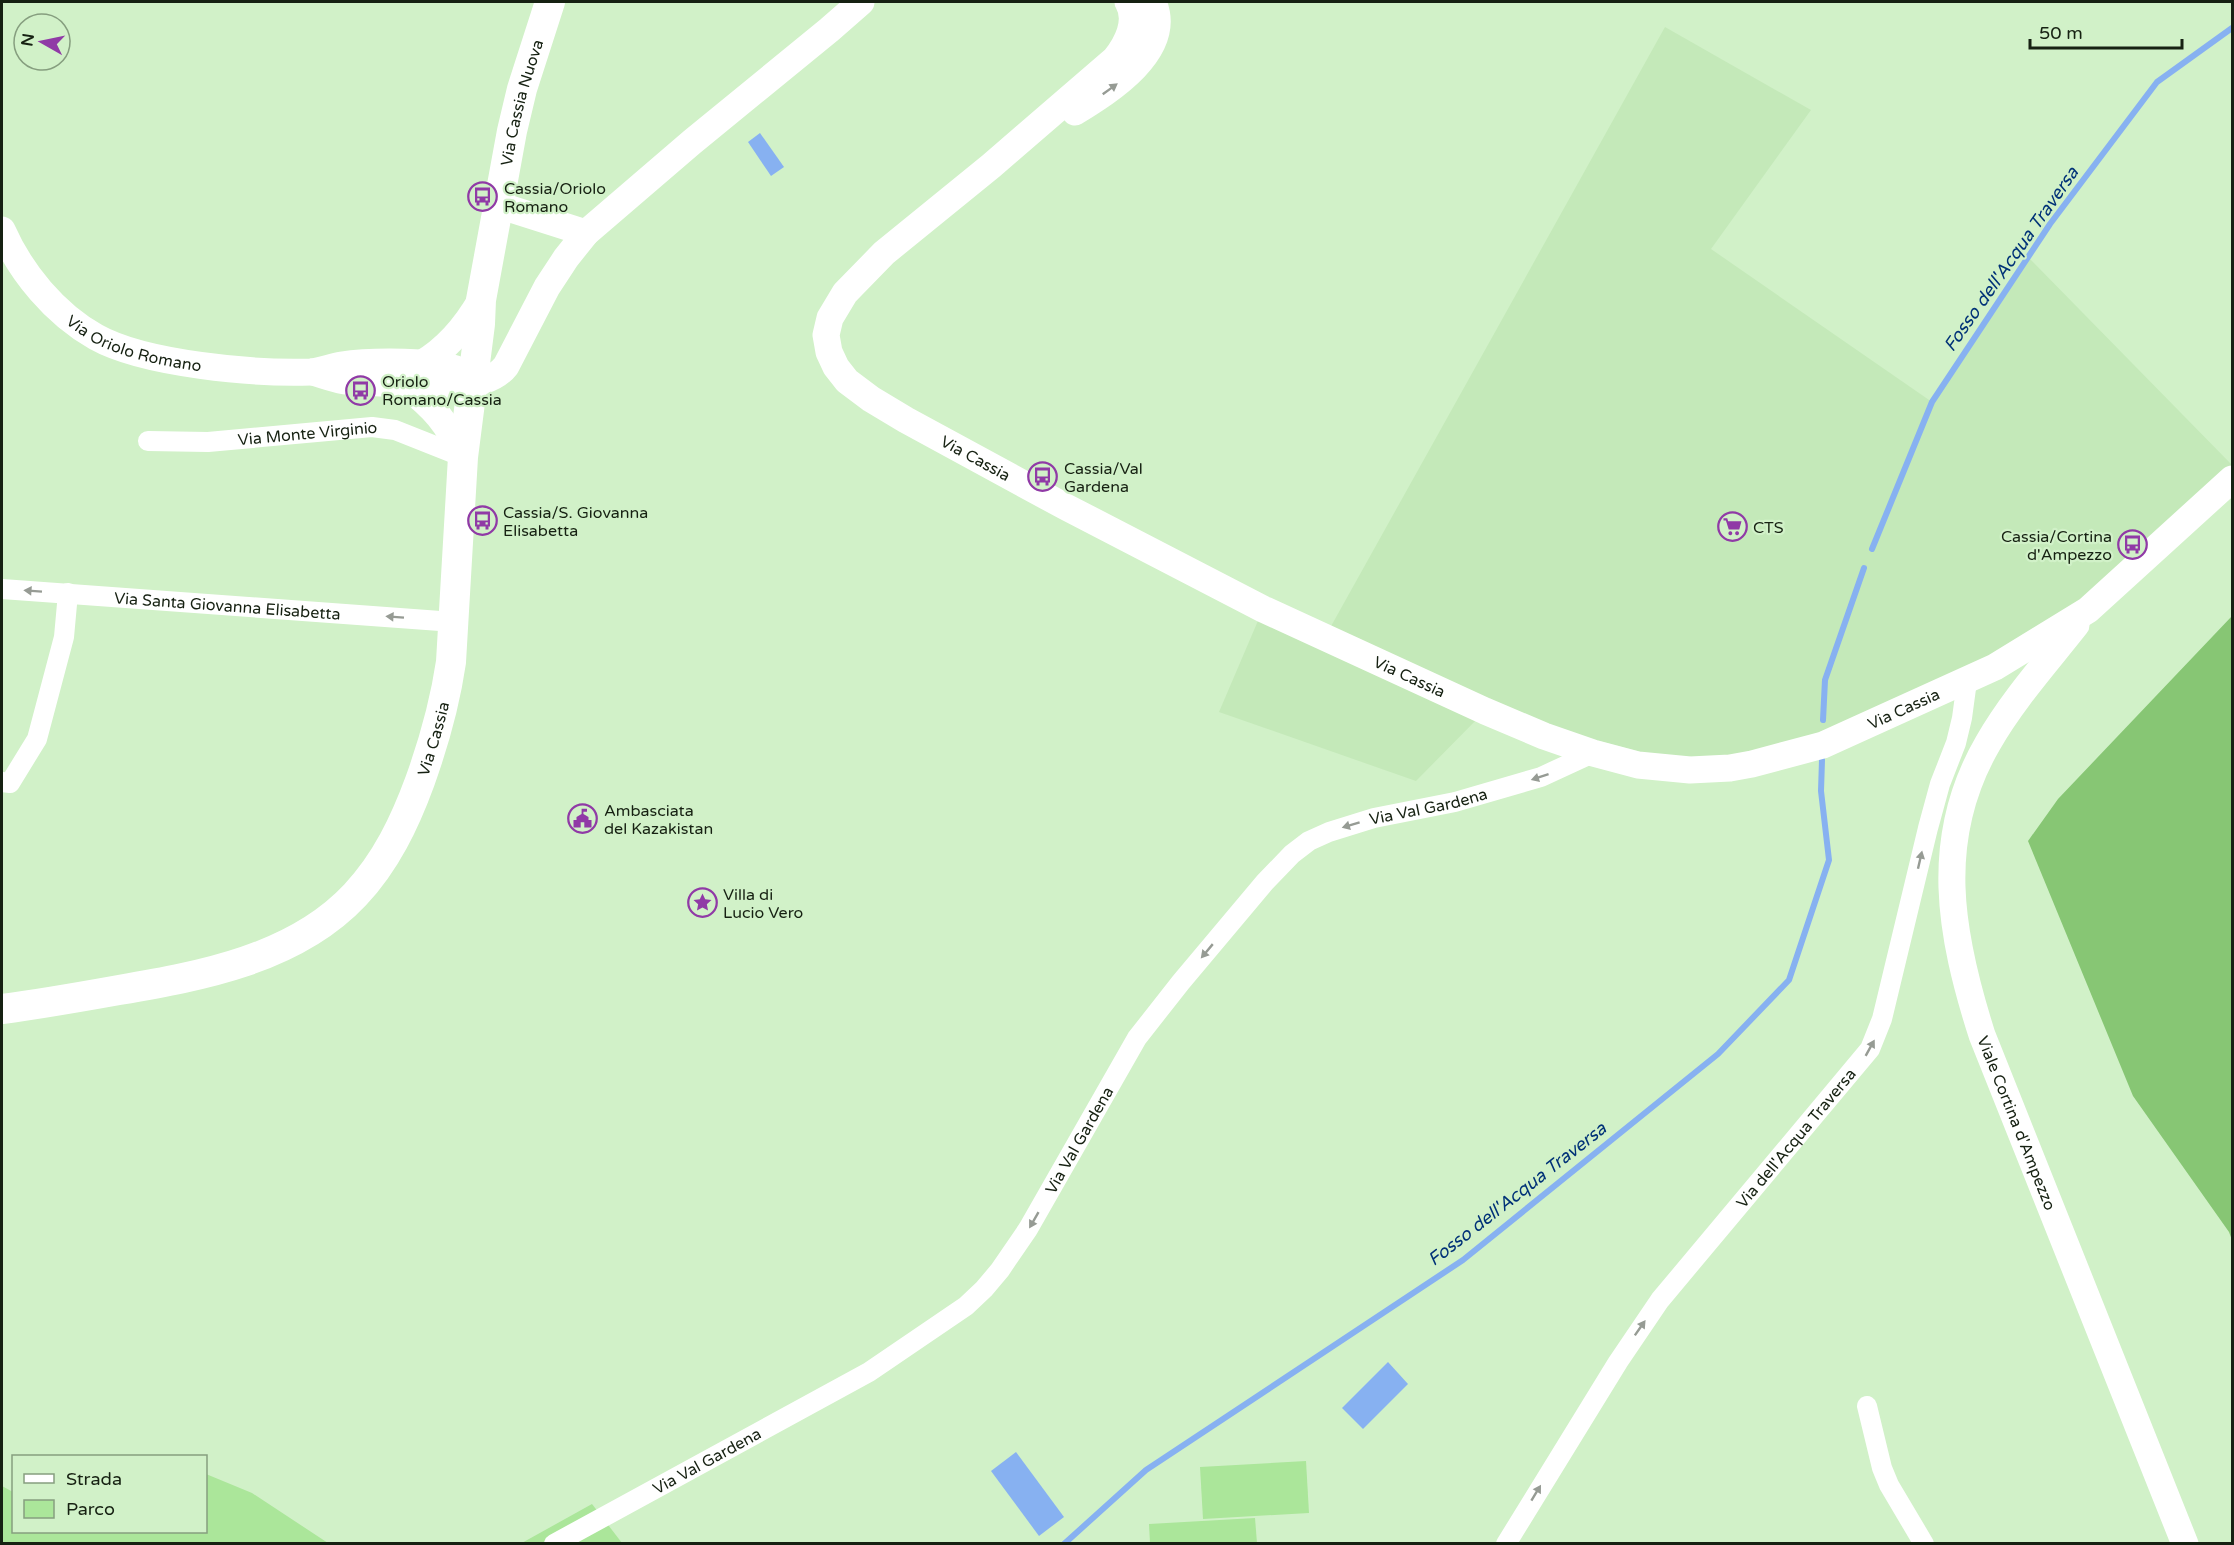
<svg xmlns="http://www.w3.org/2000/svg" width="2234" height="1545" font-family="'Varela Round',sans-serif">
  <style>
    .built { fill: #c4e9b9 }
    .green { fill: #abe69a }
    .forest { fill: #87c674 }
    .water { fill: #87b1f1 }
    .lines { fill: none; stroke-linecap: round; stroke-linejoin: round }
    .stream { stroke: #87b1f1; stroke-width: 6 }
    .street { stroke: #fff; stroke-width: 20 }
    .secondary { stroke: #fff; stroke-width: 27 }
    .primary { stroke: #fff; stroke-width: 30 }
    .oneway { fill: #969b94 }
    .labels { text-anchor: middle; stroke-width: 4.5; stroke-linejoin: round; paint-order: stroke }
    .street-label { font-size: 16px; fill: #162112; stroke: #d1f1c8 }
    .poi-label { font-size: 16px; fill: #162112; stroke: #d1f1c8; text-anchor: start }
    .water-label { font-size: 18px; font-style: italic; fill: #013277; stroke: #d1f1c8 }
  </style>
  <rect width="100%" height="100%" fill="#d1f1c8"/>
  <path class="built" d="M1665 27 1811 110 1711 249 1932 402 2028 257 2232 465V479L2088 610 1967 681 1710 770 1485 711 1416 781 1219 712 1263 609 1325 637Z"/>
  <g class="green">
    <path d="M1306 1461 1309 1513 1203 1519 1200 1467Z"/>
    <path d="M206 1474 252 1493 328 1543H2V1486L13 1492 14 1532H206Z"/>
    <path d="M592 1504 622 1543 520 1544Z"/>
    <path d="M1255 1518 1257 1543H1150L1149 1524Z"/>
  </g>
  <path class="forest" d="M2232 616V1240L2229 1232 2133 1096 2028 841 2058 799Z"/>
  <g class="water">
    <path d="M760 133 784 167 771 176 748 142Z"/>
    <path d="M1388 1362 1408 1384 1363 1429 1342 1408Z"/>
    <path d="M1016 1452 1064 1517 1039 1536 991 1471Z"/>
  </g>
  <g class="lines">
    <g class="stream">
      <path d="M1872 549 1932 402 2050 224 2157 82 2232 28"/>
      <path d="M1823 720 1825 680 1864 568"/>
      <path d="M1064 1544 1146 1470 1463 1260 1718 1054 1789 980 1829 860 1821 791 1822 760"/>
    </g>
    <g class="street">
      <path id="s1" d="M148 441 208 442 372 427 395 430 463 457"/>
      <path id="s2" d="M2 589 454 622"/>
      <path d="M2 782 10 783 37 739 64 637 68 593"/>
      <path d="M1867 1406 1882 1468 1889 1485 1924 1544"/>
      <path id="s3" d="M554 1544 869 1372 966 1306 984 1289 1000 1270 1028 1229 1137 1038 1181 982 1265 882 1292 854 1309 841 1329 832 1374 818 1455 802 1541 777 1593 753"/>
      <path id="s4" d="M1506 1544 1618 1362 1660 1300 1870 1049 1882 1019 1928 828 1940 784 1956 743 1962 718 1967 681"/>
    </g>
    <g class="secondary">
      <path id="s5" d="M1128 2C1139 21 1127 44 1115 59L991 166 884 253 845 293 830 318 826 335 829 352 836 367 847 381 871 399 906 420 1066 507 1263 609 1485 711 1544 736 1593 753 1638 765 1690 770 1730 768 1752 764 1823 745 1995 667 2088 610 2232 479"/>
      <path d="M1075 112C1109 91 1174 51 1153 2"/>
      <path d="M498 205 586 233"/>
      <path id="s6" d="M2 230C21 273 55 314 96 337 144 364 255 374 311 372 321 371 331 367 342 365 367 361 442 359 463 372 468 375 469 378 472 383"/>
      <path d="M421 364C447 349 466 326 481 300"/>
      <path d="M313 372C322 375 331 378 340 380 353 383 368 382 381 383 414 386 484 395 506 366L547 287 566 258 586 233 692 142 829 30 861 2"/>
      <path d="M405 385C435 409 447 422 463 457"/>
      <path id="s7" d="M2076 625C2046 663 2012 701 1988 743 1932 839 1950 935 1982 1035L2185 1544"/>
    </g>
    <path class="primary" id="s8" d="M2 1009C41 1004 80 997 119 990 201 976 295 959 355 895 386 862 405 822 420 781 434 742 445 703 451 662L463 457 480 324 481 300 512 131 522 89 550 2"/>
  </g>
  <defs><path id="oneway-solid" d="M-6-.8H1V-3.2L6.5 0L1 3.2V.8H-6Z" transform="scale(1.5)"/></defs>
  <g class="oneway">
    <use href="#oneway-solid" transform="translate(1110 89) rotate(-36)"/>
    <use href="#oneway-solid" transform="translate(33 591) rotate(-176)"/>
    <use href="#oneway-solid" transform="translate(395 617) rotate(-176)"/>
    <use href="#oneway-solid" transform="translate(1540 777) rotate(162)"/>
    <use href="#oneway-solid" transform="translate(1351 825) rotate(163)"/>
    <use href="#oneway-solid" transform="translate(1920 860) rotate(-77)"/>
    <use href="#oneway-solid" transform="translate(1207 951) rotate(130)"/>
    <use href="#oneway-solid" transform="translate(1870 1048) rotate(-61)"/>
    <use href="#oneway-solid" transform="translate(1034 1220) rotate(120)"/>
    <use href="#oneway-solid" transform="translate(1640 1328) rotate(-55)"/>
    <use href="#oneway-solid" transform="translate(1536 1493) rotate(-59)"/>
  </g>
  <defs>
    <symbol id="bus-ring" viewBox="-11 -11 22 22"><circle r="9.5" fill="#d1f1c8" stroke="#903aa6" stroke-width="1.5"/><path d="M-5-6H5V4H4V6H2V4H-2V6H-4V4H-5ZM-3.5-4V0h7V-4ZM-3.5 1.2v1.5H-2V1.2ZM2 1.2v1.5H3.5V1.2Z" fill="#903aa6"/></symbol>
    <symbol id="supermarket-ring" viewBox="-11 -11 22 22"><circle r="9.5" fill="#d1f1c8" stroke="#903aa6" stroke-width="1.5"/><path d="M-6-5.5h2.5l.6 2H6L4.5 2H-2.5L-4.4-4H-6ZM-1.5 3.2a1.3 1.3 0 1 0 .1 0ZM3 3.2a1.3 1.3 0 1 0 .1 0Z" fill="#903aa6"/></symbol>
    <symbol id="civic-ring" viewBox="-11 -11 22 22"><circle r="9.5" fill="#d1f1c8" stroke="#903aa6" stroke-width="1.5"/><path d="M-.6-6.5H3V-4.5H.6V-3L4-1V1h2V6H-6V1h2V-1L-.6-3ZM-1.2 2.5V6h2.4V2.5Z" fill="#903aa6"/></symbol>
    <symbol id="sight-ring" viewBox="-11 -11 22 22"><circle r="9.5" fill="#d1f1c8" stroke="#903aa6" stroke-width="1.5"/><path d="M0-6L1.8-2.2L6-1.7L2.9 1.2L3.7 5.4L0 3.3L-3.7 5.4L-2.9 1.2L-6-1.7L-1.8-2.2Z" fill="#903aa6"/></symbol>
  </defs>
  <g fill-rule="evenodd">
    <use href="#bus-ring" x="466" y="180" width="33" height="33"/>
    <use href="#bus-ring" x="344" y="374" width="33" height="33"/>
    <use href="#bus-ring" x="1026" y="460" width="33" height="33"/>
    <use href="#bus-ring" x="466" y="504" width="33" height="33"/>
    <use href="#supermarket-ring" x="1716" y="510" width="33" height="33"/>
    <use href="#bus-ring" x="2116" y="528" width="33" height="33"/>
    <use href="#civic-ring" x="566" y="802" width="33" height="33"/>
    <use href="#sight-ring" x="686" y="886" width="33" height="33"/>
  </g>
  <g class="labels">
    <g class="street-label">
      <text dy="6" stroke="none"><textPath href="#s8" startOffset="1198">Via Cassia Nuova</textPath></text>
      <text dy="6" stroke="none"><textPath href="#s6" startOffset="183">Via Oriolo Romano</textPath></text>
      <text dy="6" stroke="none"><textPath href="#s1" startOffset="160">Via Monte Virginio</textPath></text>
      <text dy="6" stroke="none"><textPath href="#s5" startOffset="668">Via Cassia</textPath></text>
      <text dy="6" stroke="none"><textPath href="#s2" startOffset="226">Via Santa Giovanna Elisabetta</textPath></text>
      <text dy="6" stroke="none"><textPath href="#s5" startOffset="1154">Via Cassia</textPath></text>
      <text dy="6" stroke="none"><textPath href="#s5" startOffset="1676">Via Cassia</textPath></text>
      <text dy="6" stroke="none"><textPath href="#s8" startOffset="554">Via Cassia</textPath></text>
      <text dy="6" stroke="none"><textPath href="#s3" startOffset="1182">Via Val Gardena</textPath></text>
      <text dy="6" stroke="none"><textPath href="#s7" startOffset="544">Viale Cortina d'Ampezzo</textPath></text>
      <text dy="6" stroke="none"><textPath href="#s4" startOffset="500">Via dell'Acqua Traversa</textPath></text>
      <text dy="6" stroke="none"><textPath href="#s3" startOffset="678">Via Val Gardena</textPath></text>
      <text dy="6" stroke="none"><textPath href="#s3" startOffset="174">Via Val Gardena</textPath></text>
    </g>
    <g class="poi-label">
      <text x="504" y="194">Cassia/Oriolo<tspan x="504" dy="18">Romano</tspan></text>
      <text x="382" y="387">Oriolo<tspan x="382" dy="18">Romano/Cassia</tspan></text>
      <text x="1064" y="474">Cassia/Val<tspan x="1064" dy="18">Gardena</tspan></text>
      <text x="503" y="518">Cassia/S. Giovanna<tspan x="503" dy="18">Elisabetta</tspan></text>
      <text x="1753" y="533">CTS</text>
      <text x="2112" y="542" text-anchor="end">Cassia/Cortina<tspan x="2112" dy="18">d'Ampezzo</tspan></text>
      <text x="604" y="816">Ambasciata<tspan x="604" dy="18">del Kazakistan</tspan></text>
      <text x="723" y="900">Villa di<tspan x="723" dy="18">Lucio Vero</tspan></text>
    </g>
    <g class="water-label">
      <text transform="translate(2011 259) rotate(-55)" y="6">Fosso dell'Acqua Traversa</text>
      <text transform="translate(1517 1194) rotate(-38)" y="6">Fosso dell'Acqua Traversa</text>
    </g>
  </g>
  <rect width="2234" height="1545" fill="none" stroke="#162112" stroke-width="6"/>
  <rect x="12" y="1455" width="195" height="78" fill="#d1f1c8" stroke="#869e7f" stroke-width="1.5"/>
  <rect x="24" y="1474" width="30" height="9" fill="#ffffff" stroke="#869e7f" stroke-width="1.5"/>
  <text x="66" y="1485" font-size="18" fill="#162112">Strada</text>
  <rect x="24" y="1500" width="30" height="18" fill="#abe69a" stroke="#869e7f" stroke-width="1.5"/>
  <text x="66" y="1515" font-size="18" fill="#162112">Parco</text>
  <g transform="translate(42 42) rotate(279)"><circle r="28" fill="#d1f1c8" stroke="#869e7f" stroke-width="1.5"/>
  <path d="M0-4.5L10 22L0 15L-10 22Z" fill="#903aa6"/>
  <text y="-9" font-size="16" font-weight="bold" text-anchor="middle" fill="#162112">N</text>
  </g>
  <path d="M2030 39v9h152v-9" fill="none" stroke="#162112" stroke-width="3"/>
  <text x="2039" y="39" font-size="18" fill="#162112" stroke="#d1f1c8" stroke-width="4.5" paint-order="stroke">50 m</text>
</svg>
